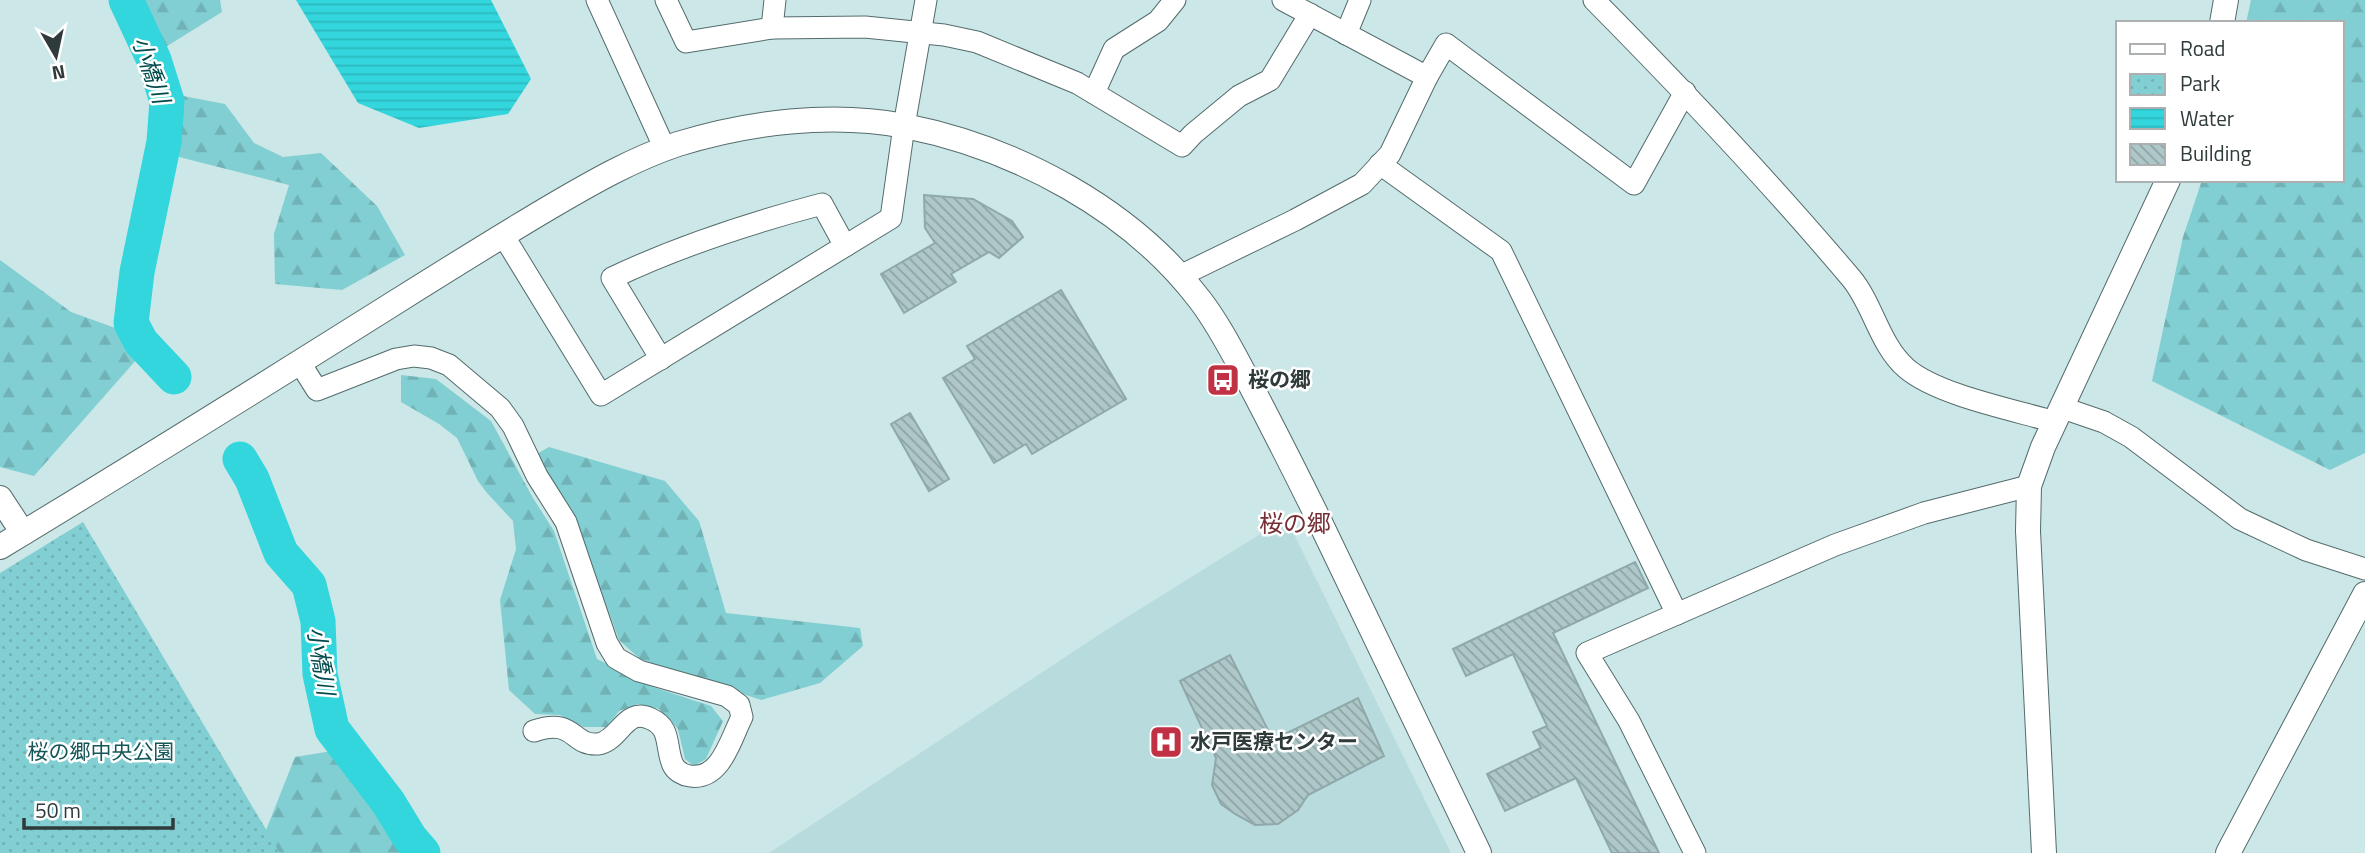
<svg xmlns="http://www.w3.org/2000/svg" width="2365" height="853" font-family="'Titillium Web','Noto Sans JP',sans-serif">
  <style>
    .built { fill: #b8dcdd }
    .forest { fill: url(#forest-firs) }
    .park { fill: url(#park-dots) }
    .water { fill: url(#water-rules) }
    .lines { fill: none; stroke-linecap: round; stroke-linejoin: round }
    .river { stroke: #32d6dc; stroke-width: 35 }
    .building { fill: url(#building-back-hatch); stroke: #8fa8a9; stroke-width: 2 }
    .minor-casing { stroke: #546b6c; stroke-width: 23 }
    .tertiary-casing { stroke: #546b6c; stroke-width: 26 }
    .minor { stroke: #fff; stroke-width: 21 }
    .tertiary { stroke: #fff; stroke-width: 24 }
    .labels { text-anchor: middle; stroke-width: 5; stroke-linejoin: round; paint-order: stroke }
    .poi-label { font-size: 21px; font-weight: bold; fill: #2f3a3a; stroke: #fff; text-anchor: start }
    .park-label { font-size: 21px; fill: #155658; stroke: #fff }
    .water-label { font-size: 23px; font-style: italic; fill: #014a4d; stroke: #fff }
    .quarter-label { font-size: 24px; fill: #762f34; stroke: #fff }
  </style>
  <defs>
    <pattern id="forest-firs" width="22" height="20" patternUnits="userSpaceOnUse" patternTransform="scale(1.75)"><rect width="22" height="20" fill="#81cfd2"/><path d="M5 1l3.5 6h-7zM16 11l3.5 6h-7z" fill="#70b2b5"/></pattern>
    <pattern id="park-dots" width="8" height="8" patternUnits="userSpaceOnUse" patternTransform="scale(1.75)"><rect width="8" height="8" fill="#81cfd2"/><path d="M2 2h.1M6 6h.1" fill="none" stroke="#70b2b5" stroke-width="1.8" stroke-linecap="round"/></pattern>
    <pattern id="water-rules" width="6" height="5" patternUnits="userSpaceOnUse" patternTransform="scale(1.75)"><rect width="6" height="5" fill="#32d6dc"/><path d="M0 2.5h6" fill="none" stroke="#2db8be"/></pattern>
    <pattern id="building-back-hatch" width="6" height="6" patternUnits="userSpaceOnUse" patternTransform="scale(1.75)"><rect width="6" height="6" fill="#aec7c8"/><path d="M-1 5l2 2M0 0l6 6M5-1l2 2" fill="none" stroke="#8ea3a3"/></pattern>
  </defs>
  <rect width="100%" height="100%" fill="#cce7e7"/>
  <path class="built" d="M1286 518 1451 853H769L1103 632Z"/>
  <g class="forest">
    <path d="M136 0H220L222 12 164 48Z"/>
    <path d="M2251 0H2365V453L2330 470 2152 381 2183 237 2202 180H2342V23H2246Z"/>
    <path d="M178 95 225 104 254 143 283 157 321 153 377 206 405 255 342 290 275 284 274 234 289 185 179 157Z"/>
    <path d="M0 260 71 312 118 329 137 359 34 476 0 467Z"/>
    <path d="M401 375 436 379 491 421 533 498 554 531 597 659 653 687 711 706 723 721 706 759 694 766 685 759 678 729 659 709 638 704 619 711 607 727H583L560 715 535 714 509 690 500 600 516 549 513 521 487 493 478 481 457 438 439 424 401 402Z"/>
    <path d="M549 447 665 481 699 521 726 613 860 628 863 646 820 683 761 700 640 659 619 640 573 514 535 455Z"/>
    <path d="M332 751 412 853H257L295 757Z"/>
  </g>
  <path class="park" d="M83 522 280 853H0V573Z"/>
  <path class="water" d="M296 0H491L531 79 508 114 419 128 358 103Z"/>
  <g class="lines">
    <g class="river">
      <path d="M126 0 154 60 167 101 164 142 137 272 131 323 141 342 174 377"/>
      <path d="M240 459 252 479 281 553 309 585 318 621 320 674 332 729 388 802 410 838 423 853"/>
    </g>
  </g>
  <g class="building">
    <path d="M924 195 973 199 1012 221 1023 237 999 258 989 252 951 274 956 282 904 313 881 274 935 243 925 228Z"/>
    <path d="M1061 290 1126 399 1032 454 1026 444 994 463 943 378 975 359 967 346Z"/>
    <path d="M910 413 949 479 929 491 891 424Z"/>
    <path d="M1635 562 1648 588 1553 633 1659 853H1612L1576 778 1505 811 1487 774 1541 748 1533 732 1547 726 1513 654 1466 676 1453 649Z"/>
    <path d="M1230 655 1273 740 1358 698 1384 756 1308 795 1298 810 1278 824 1255 825 1235 814 1221 804 1212 785 1216 758 1180 681Z"/>
  </g>
  <g class="lines">
    <defs>
      <g id="minor">
        <path d="M597 0 665 149"/>
        <path d="M666 0 686 42 772 28 865 27 944 35 977 42 1077 83 1182 146 1193 134 1239 96 1270 80 1310 14"/>
        <path d="M1283 0 1427 77"/>
        <path d="M1594 0C1683 90 1769 181 1851 278 1873 304 1879 344 1906 368 1937 395 2014 410 2055 422"/>
        <path d="M772 28 775 0"/>
        <path d="M1346 34 1360 0"/>
        <path d="M1094 93 1114 49 1158 21 1175 0"/>
        <path d="M1380 164 1501 251 1677 614"/>
        <path d="M503 235 601 395 891 218 904 126 926 0"/>
        <path d="M1180 276 1295 220 1362 184 1390 154 1427 77 1446 44 1634 184 1685 92"/>
        <path d="M661 359 612 278C679 246 750 223 822 204L845 246"/>
        <path d="M300 363 317 390 396 359 414 356 431 358 449 365 500 408 513 426 537 476 566 522 607 643 616 658 639 671 727 696 739 705 742 717C731 738 721 781 690 776 683 775 676 771 673 765 665 748 672 728 651 719 625 706 620 741 598 744 571 746 575 717 534 731"/>
        <path d="M2063 408 2104 422 2131 437 2240 519 2306 550 2365 569"/>
        <path d="M1695 853 1629 721 1587 653 1835 545 1924 513 2029 486"/>
      </g>
      <g id="tertiary">
        <path d="M2222 23 2226 0"/>
        <path d="M0 498 23 533"/>
        <path d="M0 547C134 466 267 383 399 300 450 268 501 236 552 206 593 182 633 159 678 144 749 122 831 112 905 126 1016 148 1131 209 1200 300 1220 326 1235 357 1251 386 1274 430 1297 475 1319 520 1372 631 1425 742 1479 853"/>
        <path d="M2044 853 2028 531 2029 486 2043 447 2168 180"/>
        <path d="M2228 853 2365 594"/>
      </g>
    </defs>
    <use href="#minor" class="minor-casing"/>
    <use href="#tertiary" class="tertiary-casing"/>
    <use href="#minor" class="minor"/>
    <use href="#tertiary" class="tertiary"/>
  </g>
  <defs>
    <symbol id="bus-square" viewBox="-11 -11 22 22"><rect x="-9" y="-9" width="18" height="18" rx="4" fill="#c13144" stroke="#fff"/><path d="M-5-6H5V4H4V6H2V4H-2V6H-4V4H-5ZM-3.5-4V0h7V-4ZM-3.5 1.2v1.5H-2V1.2ZM2 1.2v1.5H3.5V1.2Z" fill="#fff"/></symbol>
    <symbol id="hospital-square" viewBox="-11 -11 22 22"><rect x="-9" y="-9" width="18" height="18" rx="4" fill="#c13144" stroke="#fff"/><path d="M-5-5h3v3.5h4V-5h3V5h-3V1.5h-4V5h-3Z" fill="#fff"/></symbol>
  </defs>
  <g fill-rule="evenodd">
    <use href="#bus-square" x="1204" y="361" width="38" height="38"/>
    <use href="#hospital-square" x="1147" y="723" width="38" height="38"/>
  </g>
  <g class="labels">
    <g class="poi-label">
      <text x="1248" y="387">桜の郷</text>
      <text x="1190" y="749">水戸医療センター</text>
    </g>
    <g class="park-label">
      <text x="101" y="759">桜の郷中央公園</text>
    </g>
    <g class="water-label">
      <text transform="translate(151 70) rotate(71)" y="8">小橋川</text>
      <text transform="translate(321 661) rotate(81)" y="8">小橋川</text>
    </g>
    <g class="quarter-label">
      <text x="1295" y="532">桜の郷</text>
    </g>
  </g>
  <rect x="2116" y="21" width="228" height="161" fill="#ffffff" stroke="#acb0b0" stroke-width="2"/>
  <rect x="2130" y="44" width="35" height="10" fill="#ffffff" stroke="#acb0b0" stroke-width="2"/>
  <text x="2180" y="56" font-size="21" fill="#2f3a3a">Road</text>
  <rect x="2130" y="74" width="35" height="21" fill="url(#park-dots)" stroke="#acb0b0" stroke-width="2"/>
  <text x="2180" y="91" font-size="21" fill="#2f3a3a">Park</text>
  <rect x="2130" y="108" width="35" height="21" fill="url(#water-rules)" stroke="#acb0b0" stroke-width="2"/>
  <text x="2180" y="126" font-size="21" fill="#2f3a3a">Water</text>
  <rect x="2130" y="144" width="35" height="21" fill="url(#building-back-hatch)" stroke="#acb0b0" stroke-width="2"/>
  <text x="2180" y="161" font-size="21" fill="#2f3a3a">Building</text>
  <g transform="translate(56 56) rotate(171)" stroke="#ffffff" stroke-width="5" paint-order="stroke">
  <path d="M0-5L12 26L0 18L-12 26Z" fill="#2f3a3a"/>
  <text y="-10" font-size="19" font-weight="bold" text-anchor="middle" fill="#2f3a3a">N</text>
  </g>
  <path d="M24 818v10h149v-10" fill="none" stroke="#2f3a3a" stroke-width="3.5"/>
  <text x="35" y="818" font-size="21" fill="#2f3a3a" stroke="#ffffff" stroke-width="5" paint-order="stroke">50 m</text>
</svg>
